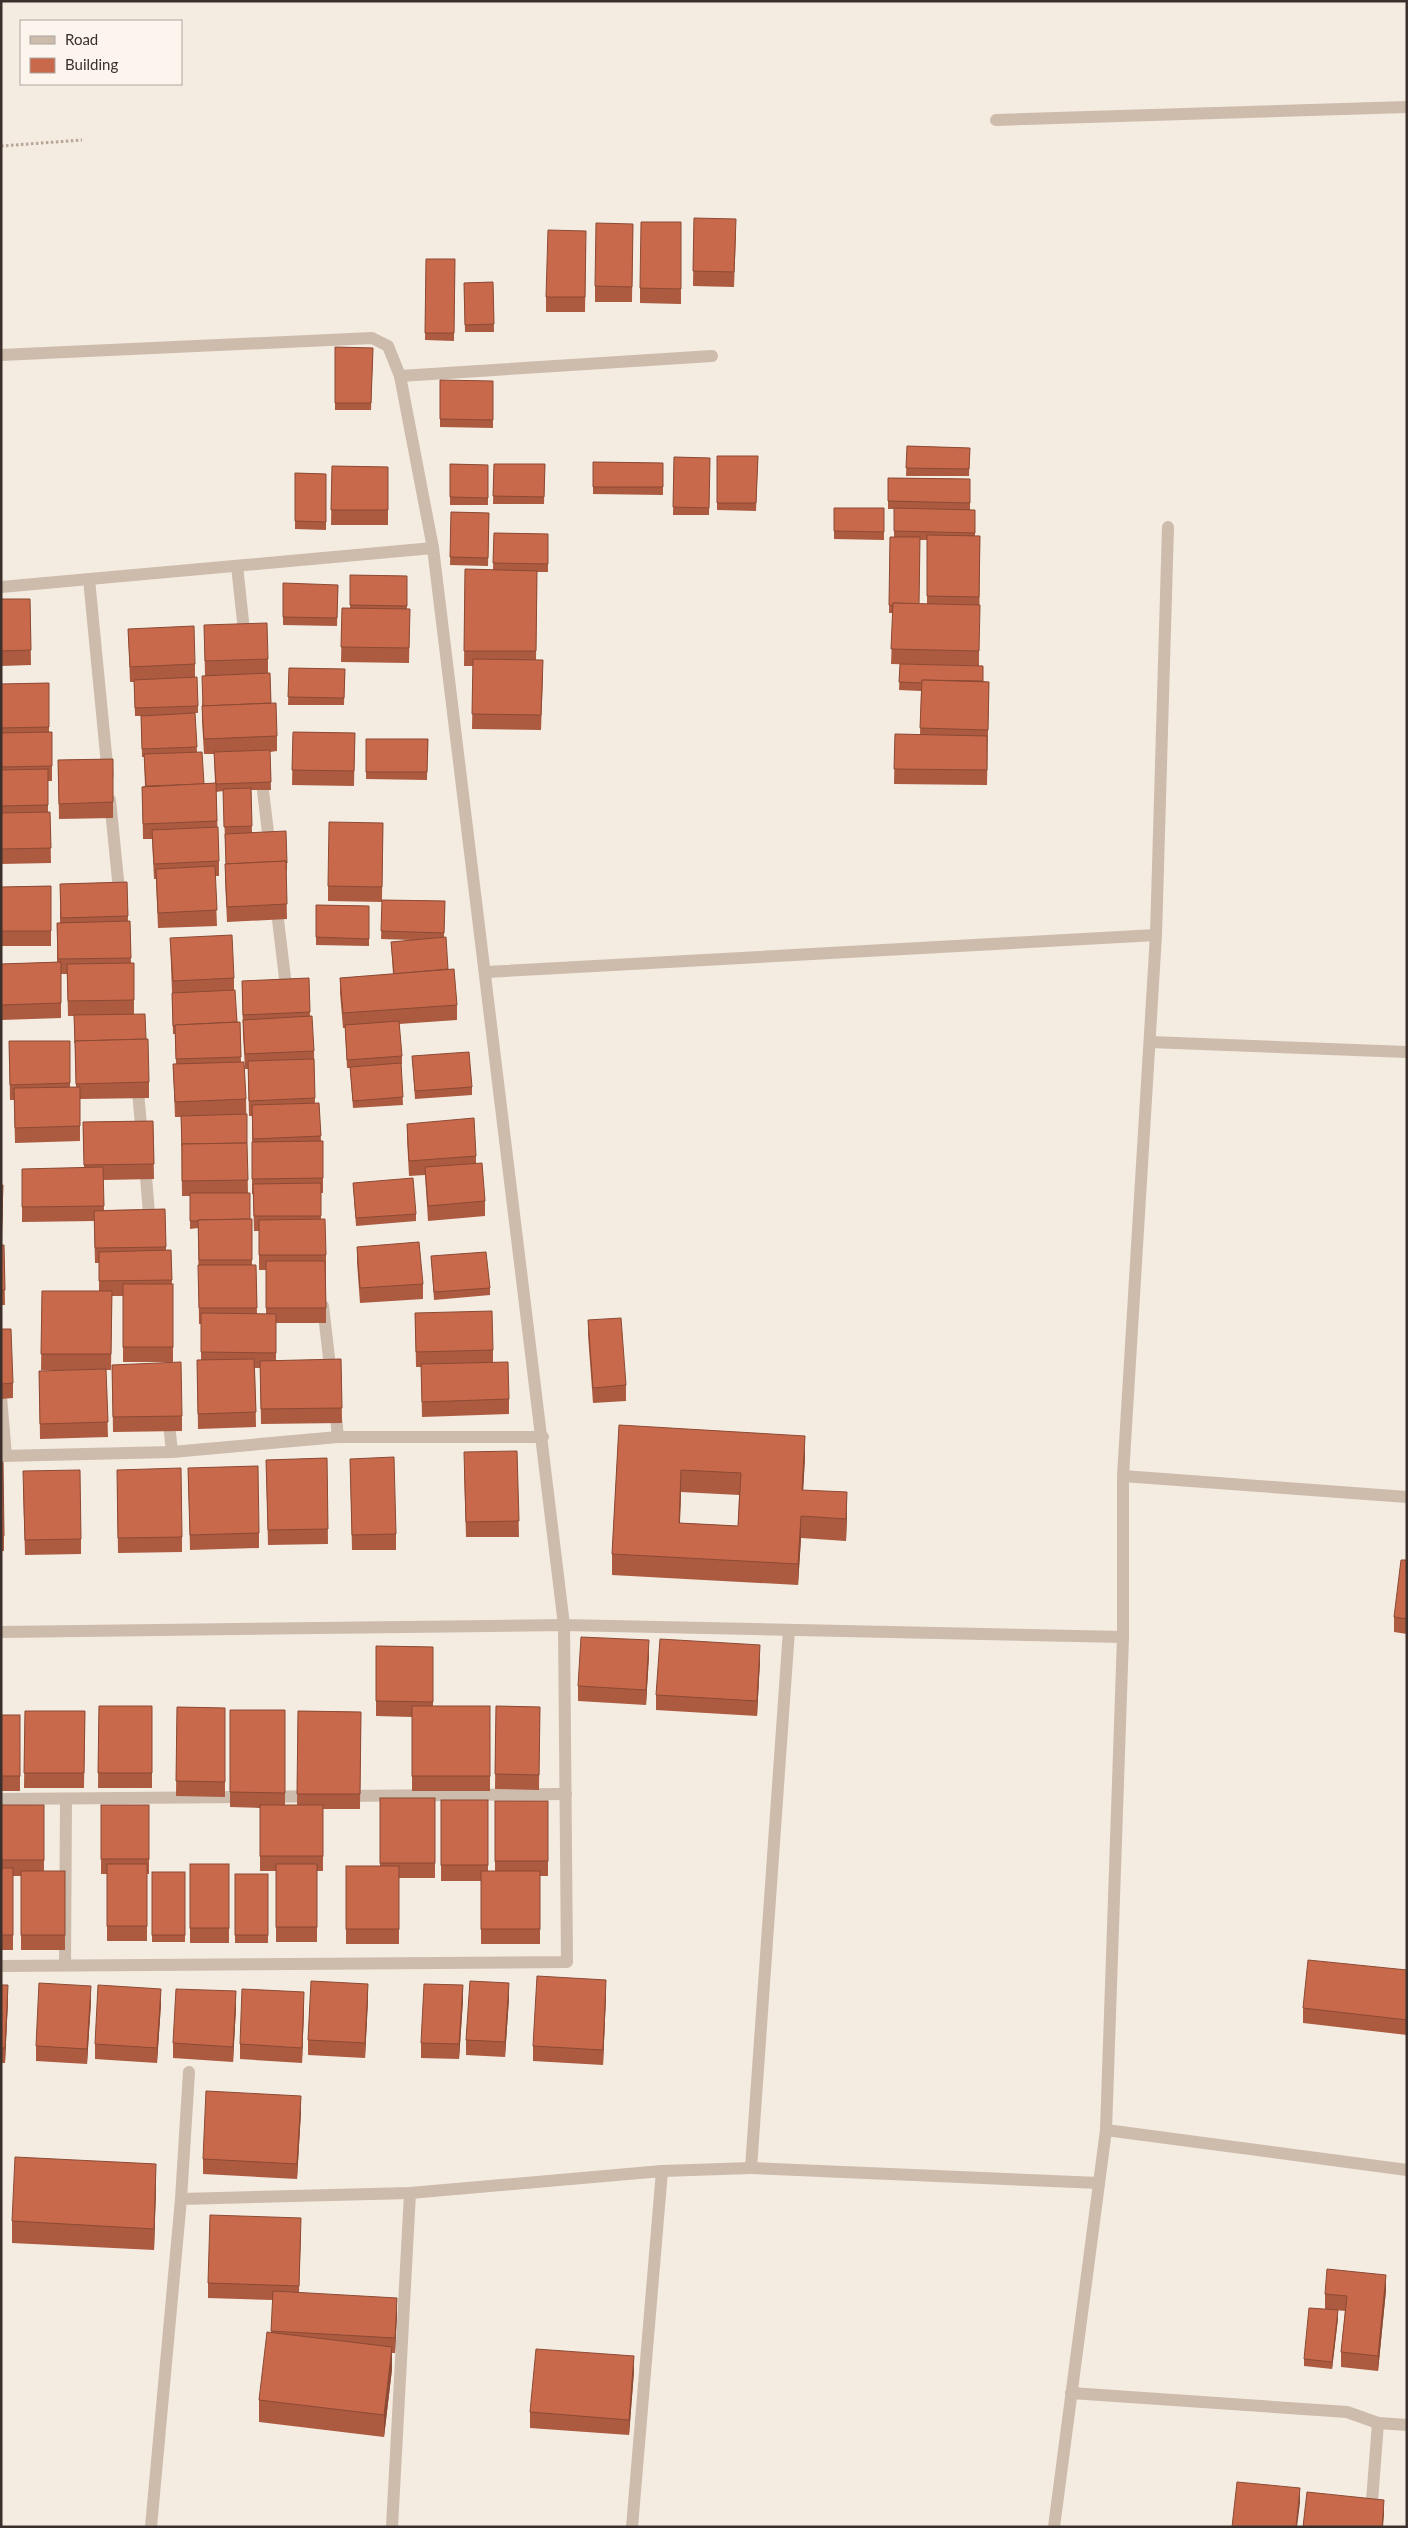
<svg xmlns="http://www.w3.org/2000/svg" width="1408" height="2528" font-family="Lato,sans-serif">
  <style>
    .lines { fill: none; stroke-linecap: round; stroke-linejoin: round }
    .path { stroke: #b9a596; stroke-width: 3; stroke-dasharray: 2.5 2.5; stroke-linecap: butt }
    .street { stroke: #cdbbac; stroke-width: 12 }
    .wall { fill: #ac5a40; fill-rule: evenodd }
    .shaded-wall { fill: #8c4a34 }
    .building { fill: #c8694b; stroke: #8c4a34; fill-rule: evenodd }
  </style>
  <rect width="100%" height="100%" fill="#f4ebe1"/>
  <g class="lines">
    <path class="path" d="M1 146 82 140"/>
    <g class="street">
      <path d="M996 120 1407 107"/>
      <path d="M1 355 372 338 388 346 400 376 433 548 564 1625 1123 1637"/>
      <path d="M400 376 712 356"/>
      <path d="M237 566 245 640"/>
      <path d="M89 579 108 775"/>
      <path d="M1 587 433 548"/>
      <path d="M261 774 270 849"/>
      <path d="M110 800 120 900"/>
      <path d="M276 903 287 995"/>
      <path d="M486 972 1156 935"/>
      <path d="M1150 1042 1407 1052"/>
      <path d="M137 1081 142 1136"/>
      <path d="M145 1164 150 1226"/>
      <path d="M323 1306 331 1375"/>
      <path d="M1 1397 6 1456"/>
      <path d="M335 1407 338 1437"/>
      <path d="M168 1415 172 1452"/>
      <path d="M1 1456 172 1452 338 1437H543"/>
      <path d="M1123 1476 1407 1497"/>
      <path d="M789 1630 751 2168 1099 2183"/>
      <path d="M1 1632 564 1625 567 1962 1 1966"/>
      <path d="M343 1796 566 1794"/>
      <path d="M268 1797 313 1796"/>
      <path d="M1 1799 246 1797"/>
      <path d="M65 1965 66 1799"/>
      <path d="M1106 2130 1407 2170"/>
      <path d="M662 2171 751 2168"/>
      <path d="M181 2199 189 2072"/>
      <path d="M1071 2393 1347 2412 1378 2423 1407 2425"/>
      <path d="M151 2527 181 2199 410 2193 662 2171 632 2527"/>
      <path d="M392 2527 410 2193"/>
      <path d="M1054 2527 1106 2130 1123 1637V1476L1156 935 1168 527"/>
      <path d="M1370 2527 1378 2423"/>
    </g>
  </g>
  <g class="wall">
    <path d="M694 218 736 234 734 287 693 286Z"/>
    <path d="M681 222V304L640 303V288Z"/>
    <path d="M633 224 632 302H595V286Z"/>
    <path d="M586 246 585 312H546V297Z"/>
    <path d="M426 259H455L454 341 425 340Z"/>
    <path d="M493 282 494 332H465L464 283Z"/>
    <path d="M335 347 373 348 371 410H335Z"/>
    <path d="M493 381V428L440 427V419Z"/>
    <path d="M907 446 970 448 969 476H906Z"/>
    <path d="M717 456H758L756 511 717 510Z"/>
    <path d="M674 457 710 458 709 515H673Z"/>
    <path d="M593 462 663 463V495L593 494Z"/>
    <path d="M450 464 488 465V505H450Z"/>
    <path d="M494 464H545L544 504H493Z"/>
    <path d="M332 466 388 467V525H331Z"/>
    <path d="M295 473 326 474V530L295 529Z"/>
    <path d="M888 478 970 479V510H975V536H980L979 666 891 664 893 613H889L890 537H894V509H888ZM920 540H927V604H919Z"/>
    <path d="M834 508H884V540L834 539Z"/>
    <path d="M451 512 489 513 488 566 450 565Z"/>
    <path d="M494 533 548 534V572H537L536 660 543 675 541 730 472 729 473 666H464L465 569 493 570Z"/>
    <path d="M350 575 407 576V609H410L409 663 341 662 342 608H350Z"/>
    <path d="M338 585 337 626 283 625V617Z"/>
    <path d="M1 599H30L31 665 1 666Z"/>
    <path d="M204 625 268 659V673L271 703 277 736V751L270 752 271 790H251L252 832 287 863V871H286L287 919 227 922 225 879V864H226L223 791 216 792 219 861V876H215L217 926 158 928 156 879H154L152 839H143L142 787 145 786 144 757H142L141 716H135L134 682H130L128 629 195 664V678L198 706V713H195L197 752 204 784 215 783 214 754H204L202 721V706L205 676Z"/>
    <path d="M900 664 983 681 989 682 987 785 894 784 895 734 920 735 921 691 899 690Z"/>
    <path d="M289 668 345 669 344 705H288Z"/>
    <path d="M49 683V732H52V781H48V812H50L51 863 1 864V684Z"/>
    <path d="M293 732 355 733 354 786 292 785Z"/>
    <path d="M366 739H428L427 780 366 779Z"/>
    <path d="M113 759V818L59 819 58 760Z"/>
    <path d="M383 823 382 900 445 901 444 937 448 969 457 1005V1020L399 1024 402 1056V1064H401L403 1105 353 1108 350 1068H347L345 1028H343L340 993V978L393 974 391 942 412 940 381 939 382 902 328 901V886Z"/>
    <path d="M127 882 128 921H130L131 963H134V1014L146 1039 149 1082V1098L80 1099V1141L15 1143 14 1100H10L9 1041H70V1087H76L74 1016H68L67 974H61V1018L1 1020V964L57 962V923H60V884Z"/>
    <path d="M51 886V946H1V887Z"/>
    <path d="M316 905 369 906V946L316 945Z"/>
    <path d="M170 938 234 978V991L237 1022H240L241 1062 246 1099 248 1193 250 1219H252V1265H256L257 1314H266V1270H259V1231H254L253 1194H252V1116H249L248 1069H245L243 1035 242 981 309 978 310 1016 314 1051 315 1103H319L321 1141H323V1193H321V1219L326 1255V1323H276V1361L341 1359 342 1423 261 1424 260 1368H255L256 1427 198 1429 197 1360H201V1324H199L198 1228 190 1229V1196H182L181 1117H175L173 1064H176L175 1034H173L172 1001V993Z"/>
    <path d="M412 1056 472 1087V1095L415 1099Z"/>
    <path d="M153 1121 154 1179 103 1180 104 1210 165 1209 166 1250H171L172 1284H173V1362H123V1296H112L111 1370H106L108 1437 40 1439 39 1371 85 1370H41L42 1291H99V1263H95L94 1221 22 1222V1169L84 1168 83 1122Z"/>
    <path d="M407 1124 476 1156V1163L485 1201V1216L428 1221 425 1175 409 1176 407 1139Z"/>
    <path d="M353 1183 416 1214V1221L356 1226Z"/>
    <path d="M1 1185 3 1200 2 1245H4L5 1305H1Z"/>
    <path d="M357 1247 423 1284V1299L360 1303 357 1262Z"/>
    <path d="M431 1256 490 1288V1295L434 1300Z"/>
    <path d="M415 1313 493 1350V1362L509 1399V1414L422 1417 421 1367H416Z"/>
    <path d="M588 1320 626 1385V1401L593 1403 588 1335Z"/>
    <path d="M1 1329 13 1383V1398L1 1399Z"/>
    <path d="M112 1365 182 1416V1431L113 1432Z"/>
    <path d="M619 1425 805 1457 803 1490 847 1514 846 1541 801 1538 798 1585 612 1575V1554ZM681 1492 739 1495 738 1526 680 1523Z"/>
    <path d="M517 1451 519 1537H466L464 1467Z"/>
    <path d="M327 1458 328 1544 268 1545 266 1460Z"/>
    <path d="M350 1459 396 1534V1550H352Z"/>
    <path d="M1 1462 4 1536V1551H1Z"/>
    <path d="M188 1468 259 1533V1548L190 1550Z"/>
    <path d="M117 1485 182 1537V1552L118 1553Z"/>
    <path d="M23 1486 81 1539V1554L25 1555Z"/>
    <path d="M1407 1560V1634L1394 1632V1617Z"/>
    <path d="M376 1646 433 1647V1706H490V1791H412V1717L376 1716Z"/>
    <path d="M649 1655 646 1705 578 1701V1686Z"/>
    <path d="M760 1660 757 1716 656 1710V1695Z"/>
    <path d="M99 1706H152V1788H98Z"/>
    <path d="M496 1706 540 1707 539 1790 495 1789Z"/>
    <path d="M177 1707 225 1708V1797L176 1796Z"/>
    <path d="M230 1710H285V1805H297L298 1711 361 1712 360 1809H323V1871H317V1942H276V1871H260V1808L230 1807Z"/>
    <path d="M25 1711H85L84 1788H24Z"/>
    <rect x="1" y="1715" width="19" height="76"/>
    <path d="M380 1798H435V1878H399V1944H346V1866H380Z"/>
    <path d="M441 1800H488V1871H495V1801H548V1876H540V1944H481V1881H441Z"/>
    <path d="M1 1805H44V1871H65V1950H21V1876H13V1950H1Z"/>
    <path d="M101 1805H149V1874H147V1941H107V1874H101Z"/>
    <rect x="190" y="1864" width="39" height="79"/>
    <rect x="152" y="1872" width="33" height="70"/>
    <rect x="235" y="1874" width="33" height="69"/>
    <path d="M1407 1970V2035L1303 2023V2008Z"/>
    <path d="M1 1985 8 2000 5 2063H1Z"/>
    <path d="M606 1995 603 2065 533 2061V2046Z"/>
    <path d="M509 1998 505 2057 466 2055V2040Z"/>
    <path d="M368 1999 365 2058 308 2055V2040Z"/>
    <path d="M463 2000 459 2059 421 2058V2043Z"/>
    <path d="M91 2001 87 2064 36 2061V2046Z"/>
    <path d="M161 2004 157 2063 95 2059V2044Z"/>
    <path d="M236 2007 233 2062 173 2058V2043Z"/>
    <path d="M304 2007 302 2063 240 2059V2044Z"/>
    <path d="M301 2111 297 2179 203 2174V2159Z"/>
    <path d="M156 2186 154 2250 12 2243V2221Z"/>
    <path d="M301 2233 299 2292 397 2313 395 2353H392V2369L384 2437 259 2422V2400L271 2333 273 2300 208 2298V2283Z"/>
    <path d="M1386 2290 1378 2371 1341 2367V2352L1345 2311 1325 2309V2294Z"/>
    <path d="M1338 2318 1332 2369 1304 2366V2359Z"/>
    <path d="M634 2371 629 2435 530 2428V2412Z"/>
  </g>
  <g class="shaded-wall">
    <path d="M3 1185V1200L1 1254V1239Z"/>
    <path d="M805 1436V1457L802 1512V1490Z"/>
    <path d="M681 1470V1492L679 1545V1523Z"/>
    <path d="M847 1492V1514L846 1541V1519Z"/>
    <path d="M801 1516V1538L798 1585V1564Z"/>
    <path d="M649 1640V1655L646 1705V1690Z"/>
    <path d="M760 1645V1660L757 1716V1701Z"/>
    <path d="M606 1980V1995L603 2065V2050Z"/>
    <path d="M509 1983V1998L505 2057V2042Z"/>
    <path d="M368 1984V1999L365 2058V2043Z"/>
    <path d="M8 1985V2000L5 2063V2048Z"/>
    <path d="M463 1985V2000L459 2059V2044Z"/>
    <path d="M91 1986V2001L87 2064V2049Z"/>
    <path d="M161 1989V2004L157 2063V2048Z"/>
    <path d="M236 1991V2007L233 2062V2047Z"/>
    <path d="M304 1992V2007L302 2063V2048Z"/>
    <path d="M301 2096V2111L297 2179V2164Z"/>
    <path d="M156 2164V2186L154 2250V2229Z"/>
    <path d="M1386 2275V2290L1378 2371V2356Z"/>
    <path d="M397 2298V2313L395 2353V2338Z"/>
    <path d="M1338 2310V2318L1332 2369V2362Z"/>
    <path d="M392 2347V2369L384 2437V2415Z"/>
    <path d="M634 2356V2371L629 2435V2420Z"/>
    <path d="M1300 2488V2503L1297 2527H1296Z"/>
    <path d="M1384 2500V2515L1383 2527H1382Z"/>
  </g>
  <g class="building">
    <path d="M694 218 736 219 734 272 693 271Z"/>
    <path d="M641 222H681V289L640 288Z"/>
    <path d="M596 223 633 224 632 287 595 286Z"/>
    <path d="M548 230 586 231 585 297H546Z"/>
    <path d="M426 259H455L454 333H425Z"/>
    <path d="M493 282 494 324 465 325 464 283Z"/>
    <path d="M335 347 373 348 371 403H335Z"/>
    <path d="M440 380 493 381V420L440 419Z"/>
    <path d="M907 446 970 448 969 469 906 468Z"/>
    <path d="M717 456H758L756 503H717Z"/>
    <path d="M674 457 710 458 709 508 673 507Z"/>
    <path d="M593 462 663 463V487H593Z"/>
    <path d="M450 464 488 465V498L450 497Z"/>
    <path d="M494 464H545L544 497 493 496Z"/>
    <path d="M332 466 388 467V510H331Z"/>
    <path d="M295 473 326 474V522L295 521Z"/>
    <path d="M888 478 970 479V503L888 501Z"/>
    <path d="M834 508H884V532L834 531Z"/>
    <path d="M894 508 975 510V533L894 531Z"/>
    <path d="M451 512 489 513 488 558 450 557Z"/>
    <path d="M494 533 548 534V564L493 563Z"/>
    <path d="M927 535 980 536 979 597 927 596Z"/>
    <path d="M890 537H920L919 604 893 603V606L889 605Z"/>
    <path d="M465 569 537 571 536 651H464Z"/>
    <path d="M350 575 407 576V606L350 605Z"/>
    <path d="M283 583 338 585 337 618 283 617Z"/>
    <path d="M1 599H30L31 650 1 651Z"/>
    <path d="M893 603 980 605 979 651 891 649Z"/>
    <path d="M342 608 410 609 409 648 341 647Z"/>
    <path d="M267 623 268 659 205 661 204 625Z"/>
    <path d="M194 626 195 664 130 667 128 629Z"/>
    <path d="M473 659 543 660 541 715 472 714Z"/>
    <path d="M900 664 983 666V681L922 680V683L899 682Z"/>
    <path d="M289 668 345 669 344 698 288 697Z"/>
    <path d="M270 673 271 703 203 706 202 676Z"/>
    <path d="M197 677 198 706 135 708 134 680Z"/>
    <path d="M922 680 989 682 988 730 920 728Z"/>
    <path d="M49 683V727L1 728V684Z"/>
    <path d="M276 703 277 736 204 739 202 706Z"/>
    <path d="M195 713 197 747 142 749 141 716Z"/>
    <path d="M52 732V766L1 767V733Z"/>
    <path d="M293 732 355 733 354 771 292 770Z"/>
    <path d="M895 734 987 736V770L894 769Z"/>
    <path d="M366 739H428L427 772H366Z"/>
    <path d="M270 750 271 782 216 784 214 752Z"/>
    <path d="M202 752 204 784 146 786 144 754Z"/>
    <path d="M113 759V802L59 804 58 760Z"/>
    <path d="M48 769V805L1 806V770Z"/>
    <path d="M216 783 217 821 143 824 142 787Z"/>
    <path d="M251 788 252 826 224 827 223 789Z"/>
    <path d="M50 812 51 848 1 849V813Z"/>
    <path d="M329 822 383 823 382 887 328 886Z"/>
    <path d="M218 827 219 861 154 864 152 830Z"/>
    <path d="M286 831 287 863H286V861L226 864 225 834Z"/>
    <path d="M286 861 287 904 227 907 225 864Z"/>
    <path d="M215 866 217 910 158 913 156 869Z"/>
    <path d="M127 882 128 916 61 918 60 884Z"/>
    <path d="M51 886V931H1V887Z"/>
    <path d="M382 900 445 901 444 933 381 931Z"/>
    <path d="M316 905 369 906V939L316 937Z"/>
    <path d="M130 921 131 958 58 959 57 923Z"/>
    <path d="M232 935 234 978 173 981 170 938Z"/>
    <path d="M446 937 448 969 394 974 391 942Z"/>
    <path d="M61 962V1003L1 1005V964Z"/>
    <path d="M134 963V1000L68 1001 67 964Z"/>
    <path d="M454 969 457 1005 343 1013 340 978Z"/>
    <path d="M309 978 310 1012 243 1015 242 981Z"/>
    <path d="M235 990 237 1022 175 1025V1026H173L172 993Z"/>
    <path d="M145 1014 146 1039 75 1041V1043L74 1015Z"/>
    <path d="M312 1016 314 1051 245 1054 243 1020Z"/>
    <path d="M399 1021 402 1056 347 1060 345 1025Z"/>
    <path d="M240 1022 241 1057 176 1059 175 1025Z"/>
    <path d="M148 1039 149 1082 76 1084 75 1041Z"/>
    <path d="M9 1041H70V1083L10 1085Z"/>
    <path d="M469 1052 472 1087 415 1091 412 1056Z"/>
    <path d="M314 1059 315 1098 249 1101 248 1061Z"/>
    <path d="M244 1062 246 1099 175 1102 173 1064Z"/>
    <path d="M401 1063 403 1097 353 1101 350 1067Z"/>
    <path d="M80 1087V1126L15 1128 14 1088Z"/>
    <path d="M319 1103 321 1136 253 1139 252 1105Z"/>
    <path d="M247 1114V1143L182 1144V1146L181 1116Z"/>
    <path d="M474 1118 476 1156 409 1161 407 1124Z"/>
    <path d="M153 1121 154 1164 84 1165 83 1122Z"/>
    <path d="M323 1141V1178L252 1179V1142Z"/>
    <path d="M247 1143 248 1180 182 1181V1144Z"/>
    <path d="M482 1163 485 1201 428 1206 425 1167Z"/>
    <path d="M103 1167 104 1206 22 1207V1169Z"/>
    <path d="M413 1178 416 1214 356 1218 353 1183Z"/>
    <path d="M321 1183V1216H254L253 1184Z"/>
    <path d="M1 1185H3L1 1239Z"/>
    <path d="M190 1193H250V1219L198 1220V1221H190Z"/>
    <path d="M165 1209 166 1247 95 1248 94 1211Z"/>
    <path d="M252 1219V1260H199L198 1220Z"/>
    <path d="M325 1219 326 1255H259V1220Z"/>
    <path d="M419 1242 423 1284 360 1288 357 1247Z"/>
    <path d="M1 1245H4L5 1290H1Z"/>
    <path d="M171 1250 172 1280 99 1281V1252Z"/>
    <path d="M486 1252 490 1288 434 1292 431 1256Z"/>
    <path d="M266 1261H325L326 1308H266Z"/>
    <path d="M198 1265H256L257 1308H199Z"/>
    <rect x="123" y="1284" width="50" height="63"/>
    <path d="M42 1291H112L111 1354H41Z"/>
    <path d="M492 1311 493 1350 416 1352 415 1313Z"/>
    <path d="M201 1313 276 1314V1353L201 1352Z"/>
    <path d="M621 1318 626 1385 593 1388 588 1320Z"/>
    <path d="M1 1329H11L13 1383 1 1384Z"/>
    <path d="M254 1359 256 1412 198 1414 197 1360Z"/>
    <path d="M341 1359 342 1408 261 1409 260 1361Z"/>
    <path d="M181 1362 182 1416 113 1417 112 1365Z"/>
    <path d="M508 1362 509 1399 422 1402 421 1364Z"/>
    <path d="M106 1369 108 1422 40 1424 39 1371Z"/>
    <path d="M619 1425 805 1436 802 1490 847 1492 846 1519 801 1516 798 1564 612 1554ZM681 1470 741 1473 738 1526 679 1523Z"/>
    <path d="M517 1451 519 1521 466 1522 464 1452Z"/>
    <path d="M394 1457 396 1534 352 1535 350 1459Z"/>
    <path d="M327 1458 328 1529 268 1530 266 1460Z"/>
    <path d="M1 1462H3L4 1536H1Z"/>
    <path d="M258 1466 259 1533 190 1535 188 1468Z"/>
    <path d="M181 1468 182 1537 118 1538 117 1470Z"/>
    <path d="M80 1470 81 1539 25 1540 23 1471Z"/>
    <path d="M1401 1560H1407V1619L1394 1617Z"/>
    <path d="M581 1637 649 1640 646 1690 578 1686Z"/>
    <path d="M660 1639 760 1645 757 1701 656 1695Z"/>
    <path d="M376 1646 433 1647V1702L376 1701Z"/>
    <path d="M99 1706H152V1773H98Z"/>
    <rect x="412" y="1706" width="78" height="70"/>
    <path d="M496 1706 540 1707 539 1775 495 1774Z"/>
    <path d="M177 1707 225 1708V1782L176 1781Z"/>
    <path d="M230 1710H285V1793L230 1792Z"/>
    <path d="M25 1711H85L84 1773H24Z"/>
    <path d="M298 1711 361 1712 360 1794H297Z"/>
    <rect x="1" y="1715" width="19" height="61"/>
    <rect x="380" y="1798" width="55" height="65"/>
    <rect x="441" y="1800" width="47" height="65"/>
    <rect x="495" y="1801" width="53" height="60"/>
    <rect x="1" y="1805" width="43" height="55"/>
    <rect x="101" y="1805" width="48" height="54"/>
    <rect x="260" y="1805" width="63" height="51"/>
    <rect x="107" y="1864" width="40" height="62"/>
    <rect x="190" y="1864" width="39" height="64"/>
    <rect x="276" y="1864" width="41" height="63"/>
    <rect x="346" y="1866" width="53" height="63"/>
    <rect x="1" y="1868" width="12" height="67"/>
    <rect x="21" y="1871" width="44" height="64"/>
    <rect x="481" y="1871" width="59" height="58"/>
    <rect x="152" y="1872" width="33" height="63"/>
    <rect x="235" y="1874" width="33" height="61"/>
    <path d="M1308 1960 1407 1970V2020L1303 2008Z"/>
    <path d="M537 1976 606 1980 603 2050 533 2046Z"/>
    <path d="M311 1981 368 1984 365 2043 308 2040Z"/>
    <path d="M470 1981 509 1983 505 2042 466 2040Z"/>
    <path d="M39 1983 91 1986 87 2049 36 2046Z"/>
    <path d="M424 1984 463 1985 459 2044 421 2043Z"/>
    <path d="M1 1985H8L5 2048H1Z"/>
    <path d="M98 1985 161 1989 157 2048 95 2044Z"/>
    <path d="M176 1989 236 1991 233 2047 173 2043Z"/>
    <path d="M242 1989 304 1992 302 2048 240 2044Z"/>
    <path d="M206 2091 301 2096 297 2164 203 2159Z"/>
    <path d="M15 2157 156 2164 154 2229 12 2221Z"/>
    <path d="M210 2215 301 2218 299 2286 208 2283Z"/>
    <path d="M1327 2269 1386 2275 1378 2356 1341 2352 1347 2296 1325 2294Z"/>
    <path d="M273 2291 397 2298 395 2338 271 2331Z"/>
    <path d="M1309 2308 1338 2310 1332 2362 1304 2359Z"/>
    <path d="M267 2332 392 2347 384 2415 259 2400Z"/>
    <path d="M536 2349 634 2356 629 2420 530 2412Z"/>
    <path d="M1237 2482 1300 2488 1296 2527H1232Z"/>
    <path d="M1307 2492 1384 2500 1382 2527H1303Z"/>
  </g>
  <rect width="1408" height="2528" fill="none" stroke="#3b302b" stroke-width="5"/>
  <rect x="20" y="20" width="162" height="65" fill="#fbf5ee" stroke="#aea6a0"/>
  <rect x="30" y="36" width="25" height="8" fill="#cdbbac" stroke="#aea6a0"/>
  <text x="65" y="45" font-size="15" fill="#3b302b">Road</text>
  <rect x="30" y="58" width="25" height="15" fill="#c8694b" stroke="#aea6a0"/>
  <text x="65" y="70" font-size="15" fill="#3b302b">Building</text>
</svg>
